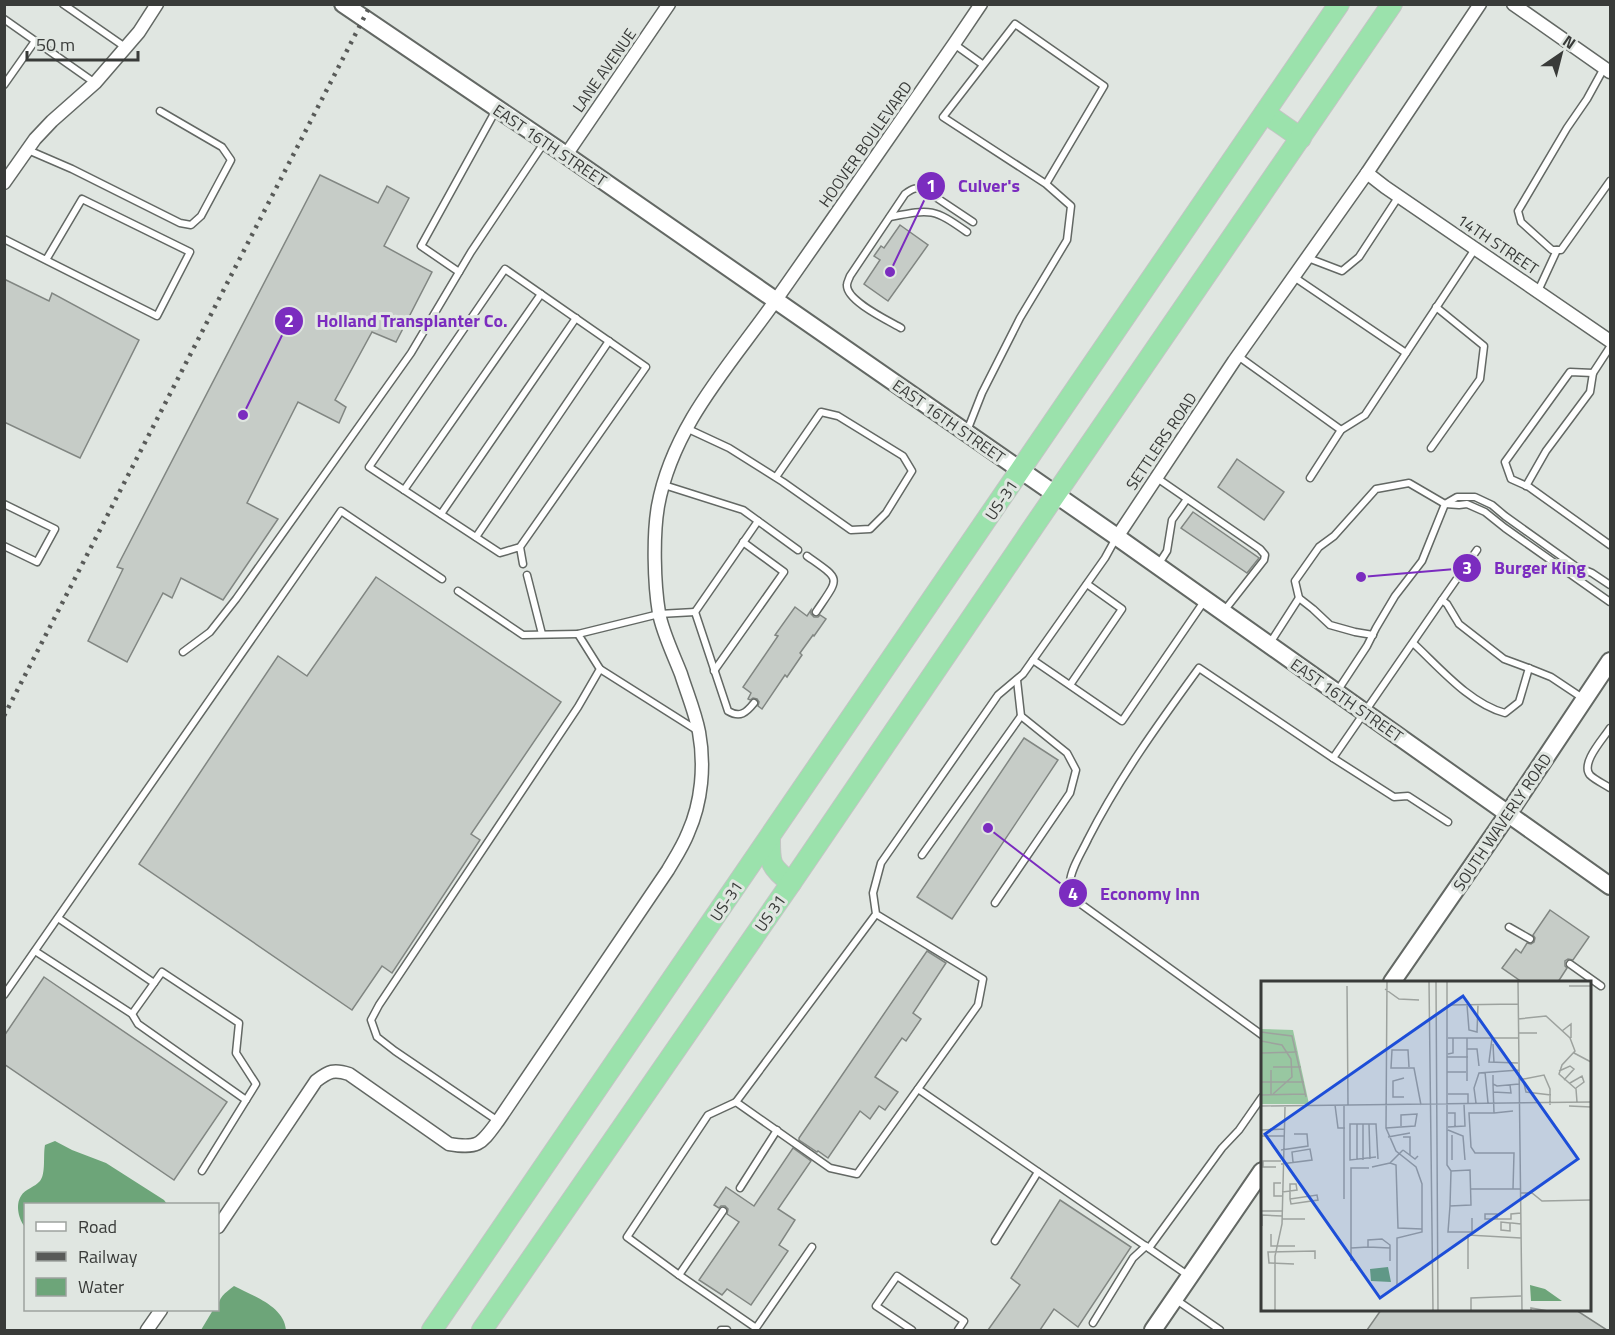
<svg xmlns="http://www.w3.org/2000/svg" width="1615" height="1335" font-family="'Titillium Web',sans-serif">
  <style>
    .water { fill: #6da579 }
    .building { fill: #c6ccc7; stroke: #818682; stroke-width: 1.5 }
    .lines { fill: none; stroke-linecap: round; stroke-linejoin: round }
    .service-casing { stroke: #636864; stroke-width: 9 }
    .minor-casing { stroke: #636864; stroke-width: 15 }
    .secondary-casing { stroke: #636864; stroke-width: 20 }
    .trunk-casing { stroke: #c4c4c4; stroke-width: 22 }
    .service { stroke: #fff; stroke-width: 6 }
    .minor { stroke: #fff; stroke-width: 12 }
    .secondary { stroke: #fff; stroke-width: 16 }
    .trunk { stroke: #9be2ac; stroke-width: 20 }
    .rail { stroke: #585a58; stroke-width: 4.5; stroke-dasharray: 3 6; stroke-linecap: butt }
    .labels { text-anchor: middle; stroke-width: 6; stroke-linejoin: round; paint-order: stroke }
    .street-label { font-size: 16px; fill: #393b39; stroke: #e0e6e1 }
    .inset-road { fill: none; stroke: #9da29e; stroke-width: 1.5 }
    .view { fill: #1d4ed8; fill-opacity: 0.15; stroke: #1d4ed8; stroke-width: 3 }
    .inset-edge { fill: none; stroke: #393b39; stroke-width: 3 }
    .leader { fill: none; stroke: #7b2cbf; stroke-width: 2 }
    .callout-dot { fill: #7b2cbf; stroke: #e0e6e1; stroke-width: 2 }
    .mark-label { font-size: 18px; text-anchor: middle; font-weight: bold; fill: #fff }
    .callout-label { font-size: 18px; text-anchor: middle; font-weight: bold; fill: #7b2cbf; stroke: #e0e6e1; stroke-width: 6; stroke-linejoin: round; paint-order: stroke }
  </style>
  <rect width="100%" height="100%" fill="#e0e6e1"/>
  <g class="water">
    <path d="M55 1141 72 1150 106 1163 164 1200 167 1204H26L25 1227C19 1220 15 1205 21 1196 25 1189 35 1187 40 1181 46 1174 43 1155 45 1145Z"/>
    <path d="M234 1286C253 1296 284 1306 286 1330H201L213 1310H218C218 1297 225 1293 234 1286Z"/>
  </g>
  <g class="building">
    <path d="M320 175 378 203 387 186 409 198 384 246 432 272 396 342 372 332 335 400 346 407 339 423 298 402 247 503 278 519 223 600 181 578 172 598 163 593 127 662 88 641 123 569 117 567Z"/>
    <path d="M900 225 928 245 888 301 864 284 880 260 874 256 881 246 884 248Z"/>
    <path d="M4 279 49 301 52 293 139 340 80 458 4 422Z"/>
    <path d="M1237 459 1284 492 1264 520 1218 487Z"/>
    <path d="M1193 512 1259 558 1247 573 1181 528Z"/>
    <path d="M376 577 561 702 471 834 480 840 392 973 382 966 352 1010 139 864 278 656 307 676Z"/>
    <path d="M795 607 807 616 811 610V614L814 617H818L820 615 826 619 814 636 813 635 800 653 802 655 787 677 785 675 762 709 758 706 759 702 757 699 753 698 750 700 748 699 751 693 743 687 778 636 775 635Z"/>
    <path d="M1024 738 1058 760 952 919 917 897Z"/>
    <path d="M1550 910 1589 937 1573 960 1568 959 1565 961V966L1567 968 1558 982H1522L1502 968 1516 949 1521 953 1527 943 1531 944 1534 942 1535 938 1533 935Z"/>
    <path d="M927 951 946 963 913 1013 921 1019 906 1041 902 1038 875 1077 898 1092 885 1110 879 1106 870 1119 860 1111 828 1158 818 1151 817 1152 799 1140V1138Z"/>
    <path d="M44 977 227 1102 174 1180 4 1064V1036Z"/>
    <path d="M793 1148 811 1161 778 1209 795 1220 779 1245 788 1251 751 1305 727 1289 722 1295 699 1280 739 1222 727 1214 728 1209 725 1206H721L719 1208 714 1205 726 1187 754 1206Z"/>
    <path d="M1060 1200 1131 1247 1078 1327 1054 1309 1040 1330H988L1020 1285 1011 1278Z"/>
    <path d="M1381 1310H1576L1607 1330H1367Z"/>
  </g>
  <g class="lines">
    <defs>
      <g id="service">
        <path d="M63 4 125 47"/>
        <path d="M4 19 95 83"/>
        <path d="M954 44 982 64"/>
        <path d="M1604 68 1587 99 1567 128 1518 211 1521 222 1552 250H1561L1610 181"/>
        <path d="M4 85 35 41"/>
        <path d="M28 150 72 169 180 223 191 225 201 216 231 160 222 147 160 111"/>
        <path d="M890 217C931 209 933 208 967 232"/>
        <path d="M4 239 157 316 190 252 82 199 46 260"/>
        <path d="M1308 258 1342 271 1359 257 1399 196"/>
        <path d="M459 272 421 246 496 110"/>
        <path d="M1294 277 1406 353"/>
        <path d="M1538 291 1557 250"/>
        <path d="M901 328C889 321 846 301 847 285 847 282 849 279 850 276L905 194C913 188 916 187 925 190L973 222"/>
        <path d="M1610 347 1593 373 1570 372 1505 462 1511 479 1529 487 1610 545"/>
        <path d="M1238 356 1341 430"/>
        <path d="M686 428 729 448 783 482 851 530 870 529 886 513 912 471 903 456 838 416 821 412 776 477"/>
        <path d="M967 431 982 393 1020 318 1067 240 1071 206 1046 184 943 117 1015 24 1104 86 1046 184"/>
        <path d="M1431 448 1480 379 1484 346 1436 307"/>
        <path d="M1157 478 1260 549 1265 555 1264 560 1224 611"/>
        <path d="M1310 478 1341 430 1365 415 1475 249"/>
        <path d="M664 485 743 510 798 550"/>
        <path d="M1526 486 1546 451 1590 392 1593 373"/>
        <path d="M404 490 541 294"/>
        <path d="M4 504 55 529 37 562 4 546"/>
        <path d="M441 514 576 318"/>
        <path d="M476 537 609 341"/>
        <path d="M520 547 500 553 369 467 505 269 646 367 520 547 523 564"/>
        <path d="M1477 550 1442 600 1447 604 1459 624 1504 659 1531 669 1551 677 1584 699"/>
        <path d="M807 556C842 581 840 576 816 612"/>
        <path d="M1158 565 1167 551 1172 520 1187 499"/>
        <path d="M527 575 542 634"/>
        <path d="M458 591 523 635 578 634"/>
        <path d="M695 612 728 711C740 718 746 713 754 703"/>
        <path d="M695 612 758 521"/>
        <path d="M1373 635 1355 632 1330 625 1313 609 1299 598 1295 581 1319 547 1334 536 1376 489 1409 483 1445 504 1459 505 1467 504 1485 512 1505 528 1610 602"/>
        <path d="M1270 643 1299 598"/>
        <path d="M1413 643C1439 667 1470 704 1505 713L1519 702 1529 668"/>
        <path d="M183 652 210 632 236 599 411 353 471 252 544 143"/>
        <path d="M1033 660 1122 721 1205 600"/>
        <path d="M600 669 698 731"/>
        <path d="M714 671 784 572 743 542"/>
        <path d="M1070 685 1122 609 1087 584"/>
        <path d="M1338 690 1367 646 1376 628 1395 596 1422 561 1445 504 1457 497H1475L1492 505 1505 516 1575 566 1592 573 1610 585"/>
        <path d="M1610 728C1604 738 1580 763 1590 775 1595 780 1604 784 1610 788"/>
        <path d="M1333 758 1394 797 1408 796 1448 822"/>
        <path d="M922 855 1021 716"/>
        <path d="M995 903 1070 793 1076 770 1067 753 1021 716 1017 680"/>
        <path d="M876 914 736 1102 830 1168 857 1174 978 1005 983 979 876 914 873 893 881 863 998 695 1023 674 1105 558 1116 538"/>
        <path d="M58 918 154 983"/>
        <path d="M1509 927 1530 939"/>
        <path d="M35 951 132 1014 162 972 239 1023 236 1053 256 1084 202 1171"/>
        <path d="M1570 964 1601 986"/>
        <path d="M4 995 341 511 442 579"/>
        <path d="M132 1014 138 1024 246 1100"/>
        <path d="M1262 1035 1078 902C1072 895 1069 891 1070 882 1071 868 1082 852 1088 839 1119 778 1159 723 1199 668L1333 758 1442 600"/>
        <path d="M918 1089 1189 1276"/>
        <path d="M736 1102 708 1115 627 1237 679 1275 756 1328 812 1247"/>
        <path d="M498 1121 395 1051 377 1037 371 1020 379 1005 578 707 600 669 578 634 659 614 695 612"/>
        <path d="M740 1188 777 1130"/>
        <path d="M995 1241 1038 1172"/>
        <path d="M1149 1248 1222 1148 1239 1130 1262 1097"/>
        <path d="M679 1275 723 1211"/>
        <path d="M1175 1299 1220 1330"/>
        <path d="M1093 1323 1133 1258 1146 1246"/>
        <path d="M721 1330H727"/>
        <path d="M912 1330 876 1306 897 1276 964 1321 958 1330"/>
      </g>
      <g id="minor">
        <path d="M1513 4 1610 72"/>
        <path d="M566 155 669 4"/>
        <path d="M1367 173 1385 187 1610 341"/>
        <path d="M4 183 35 139 52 121 95 83 139 32 157 4"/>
        <path d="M1117 537 1234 361 1367 173 1480 4"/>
        <path d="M218 1227 316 1081C329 1071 334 1069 349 1074L449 1144C479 1149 481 1144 498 1121L668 870C675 858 683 846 688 833 702 802 705 765 699 732 695 712 687 693 681 674 674 656 662 631 659 613 654 583 653 535 658 506 673 424 732 363 778 297 837 213 895 129 954 44L981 4"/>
        <path d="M147 1330 161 1310"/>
      </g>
      <g id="secondary">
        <path d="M343 4 566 155 1117 537 1610 886"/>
        <path d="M1392 982 1508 814 1610 661"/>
        <path d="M1153 1330 1262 1171"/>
      </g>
      <g id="trunk">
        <path d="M1265 113 1301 138"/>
        <path d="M770 837C770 864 769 865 791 883"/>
        <path d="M432 1330 1339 4"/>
        <path d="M482 1330 791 883 1036 523 1392 4"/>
      </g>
    </defs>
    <use href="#service" class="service-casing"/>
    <use href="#minor" class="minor-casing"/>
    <use href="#secondary" class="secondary-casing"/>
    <use href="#trunk" class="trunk-casing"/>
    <use href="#service" class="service"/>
    <use href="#minor" class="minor"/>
    <use href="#secondary" class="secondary"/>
    <use href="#trunk" class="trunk"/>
    <path class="rail" d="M4 716 371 4"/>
  </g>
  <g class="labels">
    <g class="street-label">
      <text transform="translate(604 70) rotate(-55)" y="6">LANE AVENUE</text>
      <text transform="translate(865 144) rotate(-55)" y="6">HOOVER BOULEVARD</text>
      <text transform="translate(550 145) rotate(34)" y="6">EAST 16TH STREET</text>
      <text transform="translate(1498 244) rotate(34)" y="6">14TH STREET</text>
      <text transform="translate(949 421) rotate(35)" y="6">EAST 16TH STREET</text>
      <text transform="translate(1161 441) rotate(-56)" y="6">SETTLERS ROAD</text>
      <text transform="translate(1001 500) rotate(-56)" y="6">US-31</text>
      <text transform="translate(1347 700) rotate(35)" y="6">EAST 16TH STREET</text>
      <text transform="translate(1502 822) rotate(-56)" y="6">SOUTH WAVERLY ROAD</text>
      <text transform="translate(726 901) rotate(-56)" y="6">US-31</text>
      <text transform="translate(770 913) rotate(-55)" y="6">US 31</text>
    </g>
  </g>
  <g transform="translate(1261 981)">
    <rect width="330" height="330" fill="#e0e6e1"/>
    <path d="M0 48 32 49 48 123H0Z" fill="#98c7a1"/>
    <path d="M127 286 130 301 110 300 109 288ZM269 304 284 308 301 320H270Z" fill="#6da579"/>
    <path class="inset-road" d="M126 0 125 147 135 170 155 186 161 203V251L136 257V305M168 0 172 330M175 0 177 330M186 0V184L190 190 209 189 210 224 189 225 190 190M257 0 261 330M86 5 87 124M308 5H330M124 8 138 18 158 19M187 24 257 23M206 24 208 49 216 51 217 24M257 38 285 35 309 57 314 70 301 84 298 93 315 108 316 121M301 50 310 43V57M0 51 31 55 45 116M257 52H276M187 57H257M231 57 228 81 257 82M0 60 21 64 30 78 31 96 12 113M232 63 233 82M206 68H216L218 85M0 72 36 71M313 72 330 81M187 73 192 72V57M186 76H207M12 86H40M148 86 147 69H131L130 87H153L160 124M10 89V113M298 90 309 85 313 88 303 99M186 91H205M224 91 227 122M232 94V103L236 105 258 103M143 97 132 100V116H143M262 98 265 111 290 114M258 99 283 94 289 108V124M206 100V57M0 101H43M309 102 321 95 323 101 315 107M232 103 233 132H208L210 166 214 172H253L252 208M232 111 250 112 249 104M187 113H207V123M0 114 44 113M215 122 213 107 218 92 258 89M74 124 77 147H84M0 125 330 121M308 125 330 126M187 132H194V146M233 132 252 130M96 143V179M102 143V179M108 143 109 178M187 146 204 145 203 123M125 147 154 145 156 133 140 134V145M0 149 24 148M187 149 202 155 204 179M0 155H23M127 156 149 152M142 156H149V174M20 169 47 165 46 153H33M142 169 129 182 135 184 137 247 161 248M142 169 154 178 157 175M115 176 89 179V143H115L117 178M191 179V154M20 183 51 179 49 168 31 171 32 181M15 186H2V180H20M111 186 129 182M20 202H13V215H21M29 203H35L36 209 29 210ZM210 208H259M21 211 29 210V218L30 223 57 219 56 214 29 218M260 212H271L281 220 330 219M83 218V124M189 225 187 251H211V237M0 230H22M21 238H44M236 238V233H224V238H250V233L260 232M249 242V250L240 249V241L249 242H251L260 243M1 245V234L21 235M10 253V265H34M107 266 129 267M90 267 107 266V259L121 258 129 264V280M90 280V187H108M33 283 8 282 7 271 54 270V278M207 288V254L260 257M14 330V275L21 243 24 126M210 330V317L260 315M270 330V327L287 330"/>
    <path class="view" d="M202 15 317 178 119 317 4 153Z"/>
    <rect width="330" height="330" class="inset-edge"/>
  </g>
  <path class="leader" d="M890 272L931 186M243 415L289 321M1361 577L1467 568M988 828L1073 893"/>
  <g class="callout-dot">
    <circle cx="890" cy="272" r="6"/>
    <circle cx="243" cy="415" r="6"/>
    <circle cx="1361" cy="577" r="6"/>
    <circle cx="988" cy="828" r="6"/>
    <circle cx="931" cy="186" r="15"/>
    <circle cx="289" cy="321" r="15"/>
    <circle cx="1467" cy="568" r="15"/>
    <circle cx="1073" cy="893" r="15"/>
  </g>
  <g class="mark-label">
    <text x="931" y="192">1</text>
    <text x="289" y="327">2</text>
    <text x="1467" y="574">3</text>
    <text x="1073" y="900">4</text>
  </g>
  <g class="callout-label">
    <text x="989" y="192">Culver's</text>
    <text x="412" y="327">Holland Transplanter Co.</text>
    <text x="1540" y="574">Burger King</text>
    <text x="1150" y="900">Economy Inn</text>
  </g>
  <rect width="1615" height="1335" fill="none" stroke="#393b39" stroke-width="12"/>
  <rect x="24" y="1203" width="195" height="108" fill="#e0e6e1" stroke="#9da29e" stroke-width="1.5"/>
  <rect x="36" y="1222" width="30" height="9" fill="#ffffff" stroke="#9da29e" stroke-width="1.5"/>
  <text x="78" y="1233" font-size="18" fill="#393b39">Road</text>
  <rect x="36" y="1252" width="30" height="9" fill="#585a58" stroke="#9da29e" stroke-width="1.5"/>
  <text x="78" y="1263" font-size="18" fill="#393b39">Railway</text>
  <rect x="36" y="1278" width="30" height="18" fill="#6da579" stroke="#9da29e" stroke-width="1.5"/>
  <text x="78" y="1293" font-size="18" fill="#393b39">Water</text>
  <g transform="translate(1561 54) rotate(35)" stroke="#e0e6e1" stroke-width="4.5" paint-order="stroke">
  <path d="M0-4.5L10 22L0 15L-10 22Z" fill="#393b39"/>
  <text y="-9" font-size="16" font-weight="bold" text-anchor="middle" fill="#393b39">N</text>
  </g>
  <path d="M27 51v9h111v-9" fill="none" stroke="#393b39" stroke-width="3"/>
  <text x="36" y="51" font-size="18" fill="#393b39" stroke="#e0e6e1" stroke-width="4.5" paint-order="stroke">50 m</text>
</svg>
